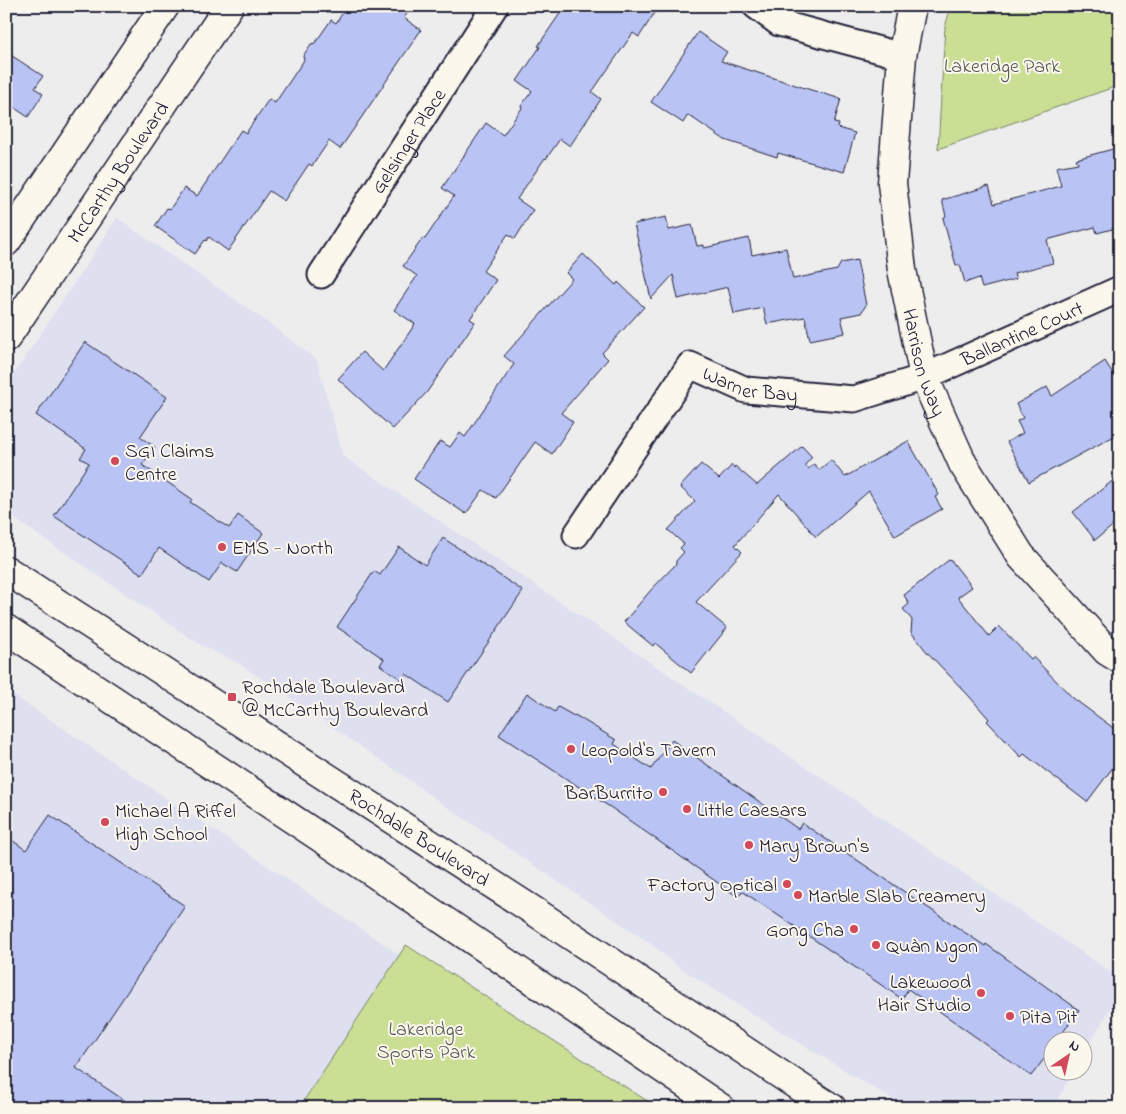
<svg xmlns="http://www.w3.org/2000/svg" width="1126" height="1114" font-family="'Indie Flower',sans-serif">
  <style>
    .built { fill: #dee0f0 }
    .green { fill: #cade94; stroke: #768068 }
    .building { fill: #b9c3f4; stroke: #22223b }
    .lines { fill: none; stroke-linecap: round; stroke-linejoin: round }
    .minor-casing { stroke: #22223b; stroke-width: 29 }
    .tertiary-casing { stroke: #22223b; stroke-width: 31 }
    .secondary-casing { stroke: #22223b; stroke-width: 31 }
    .minor { stroke: #fbf7ec; stroke-width: 25 }
    .tertiary { stroke: #fbf7ec; stroke-width: 28 }
    .secondary { stroke: #fbf7ec; stroke-width: 28 }
    .poi-dot { fill: #d1495b; stroke: #fbf7ec; stroke-width: 2 }
    .labels { text-anchor: middle; stroke-width: 4; stroke-linejoin: round; paint-order: stroke }
    .park-label { font-size: 20px; fill: #545a56; stroke: #fbf7ec }
    .street-label { font-size: 20px; fill: #22223b; stroke: #fbf7ec }
    .poi-label { font-size: 20px; fill: #22223b; stroke: #fbf7ec; text-anchor: start }
  </style>
  <rect width="100%" height="100%" fill="#eeedee"/>
  <filter id="ink" filterUnits="userSpaceOnUse"><feTurbulence type="fractalNoise" baseFrequency=".02" numOctaves="2"/><feDisplacementMap in="SourceGraphic" scale="10" xChannelSelector="R" yChannelSelector="G"/><feConvolveMatrix kernelMatrix="1 2 1 2 8 2 1 2 1" color-interpolation-filters="sRGB"/></filter>
  <g filter="url(#ink)">
    <g class="built">
      <path d="M117 218 262 318 317 360 343 456 1120 978V991L1084 1054V1042H1054V1072H1073L1053 1108H908L870 1086 733 1002 693 976 680 968 651 944 441 803 401 774 240 664 199 644 6 513V386Z"/>
      <path d="M6 690 400 955 299 1108H6Z"/>
    </g>
    <g class="green">
      <path d="M951 6H1120V85L938 149 945 27Z"/>
      <path d="M406 945 658 1108H299Z"/>
    </g>
    <g class="building">
      <path d="M347 6H412L404 18 421 30 340 149 329 141 312 166 309 164 284 201 269 191 228 251 209 237 206 241 205 240 195 254 155 226 167 208 170 209 184 188 197 196 241 130 246 133 269 99 275 103 304 60 303 56 311 44 315 43 331 20 336 23Z"/>
      <path d="M565 6H583L590 11 594 6H659L639 37 633 33 592 92 601 99 570 146 560 139 546 159 545 158 517 199 533 210 515 239 508 234 483 271 496 280 470 319 475 322 427 392 393 429 338 379 362 352 383 371 415 324 394 310 417 276 403 266 423 238 425 239 454 196 442 188 486 123 503 135 522 108 521 106 532 91 517 81 540 47 538 46Z"/>
      <path d="M698 32 727 52 721 61 808 89 841 99 834 123 839 124 838 128 855 133 844 172 778 153 777 157 725 140 688 115 683 123 651 102Z"/>
      <path d="M6 52 43 76 35 88 43 94 28 117 6 102Z"/>
      <path d="M1120 147V227L1097 233 1095 227 1047 240 1053 263 1014 273 1016 279 982 288 979 278 965 283 960 265H956L948 237 943 218 946 216 942 200 989 186 994 204 1061 186 1056 167 1078 163 1076 159Z"/>
      <path d="M666 217 669 230 692 225 697 246 704 245V248L749 238 752 255 786 248 793 279 837 270 841 263 857 260 866 305 861 313 841 317 845 333 810 340 805 317 767 324 763 308 734 314 728 287 678 299 673 275 651 299 634 224Z"/>
      <path d="M583 254 616 285 618 282 644 307 602 353 608 359 561 413 573 422 552 454 535 442 496 498 483 490 466 514 414 479 440 441 450 447 460 433 465 437 514 364 504 356 572 279 566 273Z"/>
      <path d="M85 342 167 397 140 437 155 447 142 465 192 499 190 502 229 528 238 515 263 533 237 572 222 563 209 582 159 548 142 574 54 516 89 463 80 458 86 449 36 415Z"/>
      <path d="M1105 361 1120 385V433L1029 482 1007 442 1023 433 1017 421 1023 418 1016 404 1047 387 1052 396Z"/>
      <path d="M908 441 939 495 935 497 942 509 895 536 869 491 816 537 779 494 735 545 742 552 696 602 727 628 691 673 655 643 653 646 624 622 650 591 676 564V561L684 552 680 548 684 544 668 530 695 501 680 487 701 464 719 479 732 465 734 468 735 466 757 485 802 446 812 457 805 465 808 469 814 464 819 470 831 460 845 477Z"/>
      <path d="M1120 475V520L1095 540 1073 512Z"/>
      <path d="M443 538 523 591 448 702 406 674 402 680 380 665 384 659 337 627 374 571 380 575 399 547 425 565Z"/>
      <path d="M950 559 972 587 958 597 989 636 999 626 1031 659 1033 657 1073 698 1120 733V758L1087 802 1024 754 1021 757 987 721 989 719 969 696 927 652 911 632 912 620 903 609 909 604 904 595Z"/>
      <path d="M527 693 555 712 558 707 574 716 575 715 616 740 614 744 651 769 672 740 798 829 802 823 985 946 986 944 1079 1010 1056 1042H1054V1046L1031 1076 908 989 902 999 742 891 738 897 613 809 499 735Z"/>
      <path d="M50 815 185 906 76 1068 136 1108H6V836L26 850Z"/>
    </g>
    <g class="lines">
      <defs>
        <g id="minor">
          <path d="M756 6 779 23 902 56"/>
          <path id="s1" d="M321 275 495 6"/>
          <path id="s2" d="M576 535 690 365 746 390 854 399 924 377 1120 289"/>
        </g>
        <g id="tertiary">
          <path id="s3" d="M912 6 902 56 892 183 902 270 924 377 963 464 1021 556 1107 651 1120 659"/>
        </g>
        <g id="secondary">
          <path d="M6 242 165 6"/>
          <path id="s4" d="M6 338 229 6"/>
          <path id="s5" d="M6 570 537 913 819 1100 832 1108"/>
          <path d="M6 629 371 871 721 1108"/>
        </g>
      </defs>
      <use href="#minor" class="minor-casing"/>
      <use href="#tertiary" class="tertiary-casing"/>
      <use href="#secondary" class="secondary-casing"/>
      <use href="#minor" class="minor"/>
      <use href="#tertiary" class="tertiary"/>
      <use href="#secondary" class="secondary"/>
    </g>
  </g>
  <g class="poi-dot">
    <circle cx="115" cy="461" r="5"/>
    <circle cx="222" cy="547" r="5"/>
    <rect x="227" y="692" width="10" height="10" rx="2.5"/>
    <circle cx="571" cy="749" r="5"/>
    <circle cx="663" cy="792" r="5"/>
    <circle cx="687" cy="809" r="5"/>
    <circle cx="105" cy="822" r="5"/>
    <circle cx="749" cy="845" r="5"/>
    <circle cx="787" cy="884" r="5"/>
    <circle cx="798" cy="895" r="5"/>
    <circle cx="854" cy="929" r="5"/>
    <circle cx="876" cy="945" r="5"/>
    <circle cx="981" cy="993" r="5"/>
    <circle cx="1010" cy="1016" r="5"/>
  </g>
  <g class="labels">
    <g class="park-label">
      <text x="1002" y="72">Lakeridge Park</text>
      <text x="426" y="1035">Lakeridge<tspan x="426" dy="23">Sports Park</tspan></text>
    </g>
    <g class="street-label">
      <text dy="7" stroke="none"><textPath href="#s1" startOffset="160">Gelsinger Place</textPath></text>
      <text dy="7" stroke="none"><textPath href="#s4" startOffset="200">McCarthy Boulevard</textPath></text>
      <text dy="7" stroke="none"><textPath href="#s2" startOffset="555">Ballantine Court</textPath></text>
      <text dy="7" stroke="none"><textPath href="#s3" startOffset="361">Harrison Way</textPath></text>
      <text dy="7" stroke="none"><textPath href="#s2" startOffset="269">Warner Bay</textPath></text>
      <text dy="7" stroke="none"><textPath href="#s5" startOffset="492">Rochdale Boulevard</textPath></text>
    </g>
    <g class="poi-label">
      <text x="125" y="457">SGI Claims<tspan x="125" dy="23">Centre</tspan></text>
      <text x="232" y="554">EMS - North</text>
      <text x="242" y="693">Rochdale Boulevard<tspan x="242" dy="23">@ McCarthy Boulevard</tspan></text>
      <text x="581" y="756">Leopold's Tavern</text>
      <text x="653" y="799" text-anchor="end">BarBurrito</text>
      <text x="697" y="816">Little Caesars</text>
      <text x="115" y="817">Michael A Riffel<tspan x="115" dy="23">High School</tspan></text>
      <text x="759" y="852">Mary Brown's</text>
      <text x="777" y="891" text-anchor="end">Factory Optical</text>
      <text x="808" y="902">Marble Slab Creamery</text>
      <text x="844" y="936" text-anchor="end">Gong Cha</text>
      <text x="886" y="952">Quàn Ngon</text>
      <text x="971" y="988" text-anchor="end">Lakewood<tspan x="971" dy="23">Hair Studio</tspan></text>
      <text x="1020" y="1023">Pita Pit</text>
    </g>
  </g>
  <rect width="1126" height="1114" fill="none" stroke="#fbf7ec" stroke-width="25"/>
  <rect x="12" y="12" width="1101" height="1089" fill="none" stroke="#22223b" stroke-width="2" filter="url(#ink)"/>
  <g transform="translate(1068 1056) rotate(34)"><circle r="24" fill="#fbf7ec" stroke="#a4a2a5"/>
  <path d="M0-4L9 19L0 12L-9 19Z" fill="#d1495b"/>
  <text y="-8" font-size="14" font-weight="bold" text-anchor="middle" fill="#22223b">N</text>
  </g>
</svg>
